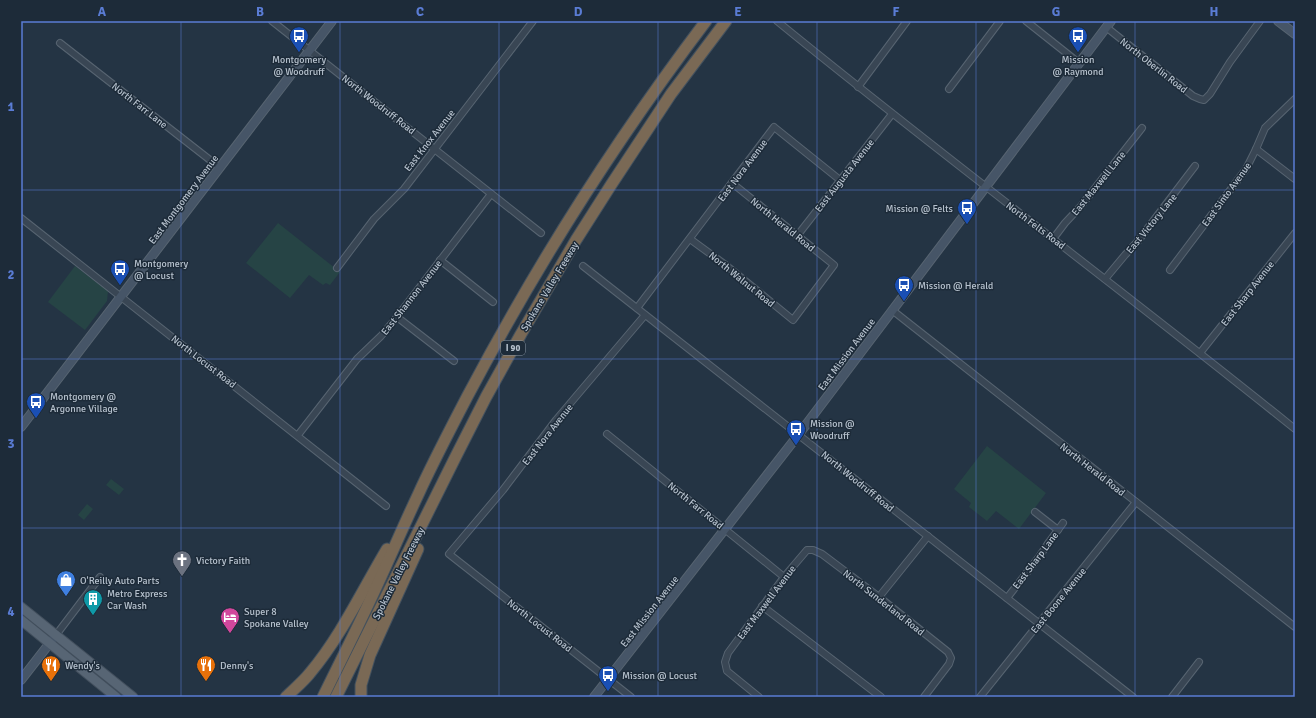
<svg xmlns="http://www.w3.org/2000/svg" width="1316" height="718" font-family="Signika,sans-serif">
  <style>
    .green { fill: #264445 }
    .lines { fill: none; stroke-linecap: round; stroke-linejoin: round }
    .street-casing { stroke: #576471; stroke-width: 8 }
    .secondary-casing { stroke: #576471; stroke-width: 10 }
    .primary-casing { stroke: #424f5d; stroke-width: 11 }
    .highway-casing { stroke: #43515e; stroke-width: 13 }
    .street { stroke: #394654; stroke-width: 6 }
    .secondary { stroke: #465567; stroke-width: 8 }
    .primary { stroke: #576574; stroke-width: 9 }
    .highway { stroke: #7a6955; stroke-width: 11 }
    .grid { fill: none; stroke: #5a7cd4; stroke-width: 1; stroke-opacity: 0.55 }
    .labels { text-anchor: middle; stroke-width: 3; stroke-linejoin: round; paint-order: stroke }
    .shield { fill: #1d2b39; stroke: #8894a1; stroke-width: 1 }
    .shield-label { font-size: 9px; font-weight: bold; fill: #b6c1cd }
    .poi-label { font-size: 10px; fill: #b6c1cd; stroke: #1d2b39; text-anchor: start }
    .street-label { font-size: 10px; fill: #b6c1cd; stroke: #1d2b39 }
    .neatline { fill: none; stroke: #5a7cd4; stroke-width: 1.5 }
    .grid-label { font-size: 13px; text-anchor: middle; font-weight: bold; fill: #5a7cd4 }
  </style>
  <rect width="100%" height="100%" fill="#243444"/>
  <g class="green">
    <path d="M278 223 340 272 330 285 326 283 323 285 309 275 290 298 246 263Z"/>
    <path d="M75 266 108 291 107 301 85 330 48 302Z"/>
    <path d="M987 446 1046 493 1019 529 996 511 987 521 969 507 971 503 954 489Z"/>
    <path d="M111 479 124 489 119 495 106 485Z"/>
    <path d="M87 504 93 509 84 520 78 515Z"/>
  </g>
  <g class="lines">
    <defs>
      <g id="street">
        <path d="M272 21 541 233"/>
        <path d="M777 21C947 160 1124 291 1295 429"/>
        <path d="M1026 21 1079 63"/>
        <path d="M1106 27 1193 96 1200 99 1204 100 1210 94 1230 62 1260 21"/>
        <path d="M60 43 219 167"/>
        <path d="M858 87 907 21"/>
        <path d="M949 89 1000 21"/>
        <path d="M1256 149 1295 179"/>
        <path d="M21 218 386 506"/>
        <path d="M797 236 892 114"/>
        <path d="M690 239 727 266 793 320 834 265 732 183"/>
        <path d="M1053 239 1065 223 1081 206 1142 128"/>
        <path d="M440 260 493 302"/>
        <path d="M583 266 1133 697"/>
        <path d="M337 268 374 219 404 189 533 21"/>
        <path d="M1170 270 1246 169 1256 149 1265 128 1295 99"/>
        <path d="M1105 279 1125 255 1138 241 1195 166"/>
        <path d="M637 308 774 127 840 180"/>
        <path d="M892 310 1295 627"/>
        <path d="M397 317 454 361"/>
        <path d="M1200 353 1295 233"/>
        <path d="M607 434 784 577"/>
        <path d="M298 435 357 359 381 336 397 317 491 194"/>
        <path d="M1035 512 1058 530"/>
        <path d="M879 597 928 536"/>
        <path d="M1007 598 1039 557 1049 542 1063 523"/>
        <path d="M762 606 881 697"/>
        <path d="M56 635 100 577"/>
        <path d="M631 697 449 554 503 490 556 420 645 315"/>
        <path d="M759 697 727 671 725 662 728 653 784 577 807 550H813L822 554 879 597 948 652 951 658 949 664 924 697"/>
        <path d="M980 697 1136 502"/>
        <path d="M1172 697 1199 662"/>
      </g>
      <g id="secondary">
        <path d="M1278 21 1295 34"/>
        <path d="M21 427 332 21"/>
        <path d="M21 680 56 635"/>
        <path d="M594 697 799 434 1111 21"/>
      </g>
      <g id="primary">
        <path d="M21 607 133 697"/>
        <path d="M21 620 116 697"/>
      </g>
      <g id="highway">
        <path d="M286 697C294 689 303 682 310 673 341 636 362 591 387 549"/>
        <path d="M323 697C337 668 352 639 366 609 384 572 400 533 418 495 433 462 450 430 467 397 536 266 616 140 706 21"/>
        <path d="M336 697 455 458 486 397 521 334 576 240 611 185 671 94 726 21"/>
        <path d="M361 697V685L370 655 418 549"/>
      </g>
    </defs>
    <use href="#street" class="street-casing"/>
    <use href="#secondary" class="secondary-casing"/>
    <use href="#primary" class="primary-casing"/>
    <use href="#highway" class="highway-casing"/>
    <use href="#street" class="street"/>
    <use href="#secondary" class="secondary"/>
    <use href="#primary" class="primary"/>
    <use href="#highway" class="highway"/>
  </g>
  <path class="grid" d="M181 21V697M340 21V697M499 21V697M658 21V697M817 21V697M976 21V697M1135 21V697M21 190H1295M21 359H1295M21 528H1295"/>
  <defs>
    <symbol id="bus-pin" viewBox="-11 -11 22 30"><path d="M0 17L-7.5 6A9.5 9.5 0 1 1 7.5 6Z" fill="#1a4fb4" stroke="#1d2b39"/><path d="M-5-6H5V4H4V6H2V4H-2V6H-4V4H-5ZM-3.5-4V0h7V-4ZM-3.5 1.2v1.5H-2V1.2ZM2 1.2v1.5H3.5V1.2Z" fill="#fff"/></symbol>
    <symbol id="church-pin" viewBox="-11 -11 22 30"><path d="M0 17L-7.5 6A9.5 9.5 0 1 1 7.5 6Z" fill="#6b7280" stroke="#1d2b39"/><path d="M-1.2-6h2.4v3.5h3.3v2.4h-3.3V6h-2.4V-.1h-3.3v-2.4h3.3Z" fill="#fff"/></symbol>
    <symbol id="shop-pin" viewBox="-11 -11 22 30"><path d="M0 17L-7.5 6A9.5 9.5 0 1 1 7.5 6Z" fill="#3f7fe0" stroke="#1d2b39"/><path d="M-5-2.5h2.3a2.7 3.5 0 0 1 5.4 0H5L5.5 6h-11ZM-1.5-2.5h3a1.5 2.3 0 0 0-3 0Z" fill="#fff"/></symbol>
    <symbol id="building-pin" viewBox="-11 -11 22 30"><path d="M0 17L-7.5 6A9.5 9.5 0 1 1 7.5 6Z" fill="#0f9aa8" stroke="#1d2b39"/><path d="M-4-6H4V6H1V3H-1V6H-4ZM-2.5-4.3h1.7v1.8h-1.7ZM.8-4.3h1.7v1.8H.8ZM-2.5-1h1.7V.8h-1.7ZM.8-1h1.7V.8H.8Z" fill="#fff"/></symbol>
    <symbol id="hotel-pin" viewBox="-11 -11 22 30"><path d="M0 17L-7.5 6A9.5 9.5 0 1 1 7.5 6Z" fill="#d1479c" stroke="#1d2b39"/><path d="M-6-4.5h1.5V1H6V5H4.5V3h-9V5H-6ZM-4 0a1.8 1.8 0 1 1 3.6 0ZM.5 0V-2.5h3Q6-2.5 6 0Z" fill="#fff"/></symbol>
    <symbol id="restaurant-pin" viewBox="-11 -11 22 30"><path d="M0 17L-7.5 6A9.5 9.5 0 1 1 7.5 6Z" fill="#e8710a" stroke="#1d2b39"/><path d="M-5-6h1v4h1v-4h1v4h1v-4h1v5L-1.5 .5V6h-2V.5L-5-1ZM5-6V6H3V1.5H1.5Q1.5-4 5-6Z" fill="#fff"/></symbol>
  </defs>
  <g fill-rule="evenodd">
    <use href="#bus-pin" x="288" y="25" width="22" height="30"/>
    <use href="#bus-pin" x="1067" y="25" width="22" height="30"/>
    <use href="#bus-pin" x="956" y="197" width="22" height="30"/>
    <use href="#bus-pin" x="109" y="258" width="22" height="30"/>
    <use href="#bus-pin" x="893" y="274" width="22" height="30"/>
    <use href="#bus-pin" x="25" y="391" width="22" height="30"/>
    <use href="#bus-pin" x="785" y="418" width="22" height="30"/>
    <use href="#church-pin" x="171" y="549" width="22" height="30"/>
    <use href="#shop-pin" x="55" y="569" width="22" height="30"/>
    <use href="#building-pin" x="82" y="588" width="22" height="30"/>
    <use href="#hotel-pin" x="219" y="606" width="22" height="30"/>
    <use href="#restaurant-pin" x="40" y="654" width="22" height="30"/>
    <use href="#restaurant-pin" x="195" y="654" width="22" height="30"/>
    <use href="#bus-pin" x="597" y="664" width="22" height="30"/>
  </g>
  <g class="labels">
    <rect class="shield" x="501" y="341" width="24" height="14" rx="3"/>
    <g class="shield-label">
      <text x="513" y="351">I 90</text>
    </g>
    <g class="poi-label">
      <text x="299" y="63" text-anchor="middle">Montgomery<tspan x="299" dy="12">@ Woodruff</tspan></text>
      <text x="1078" y="63" text-anchor="middle">Mission<tspan x="1078" dy="12">@ Raymond</tspan></text>
      <text x="953" y="212" text-anchor="end">Mission @ Felts</text>
      <text x="134" y="267">Montgomery<tspan x="134" dy="12">@ Locust</tspan></text>
      <text x="918" y="289">Mission @ Herald</text>
      <text x="50" y="400">Montgomery @<tspan x="50" dy="12">Argonne Village</tspan></text>
      <text x="810" y="427">Mission @<tspan x="810" dy="12">Woodruff</tspan></text>
      <text x="196" y="564">Victory Faith</text>
      <text x="80" y="584">O'Reilly Auto Parts</text>
      <text x="107" y="597">Metro Express<tspan x="107" dy="12">Car Wash</tspan></text>
      <text x="244" y="615">Super 8<tspan x="244" dy="12">Spokane Valley</tspan></text>
      <text x="65" y="669">Wendy's</text>
      <text x="220" y="669">Denny's</text>
      <text x="622" y="679">Mission @ Locust</text>
    </g>
    <g class="street-label">
      <text transform="translate(1154 65) rotate(38)" y="4">North Oberlin Road</text>
      <text transform="translate(379 104) rotate(38)" y="4">North Woodruff Road</text>
      <text transform="translate(140 105) rotate(38)" y="4">North Farr Lane</text>
      <text transform="translate(429 140) rotate(-52)" y="4">East Knox Avenue</text>
      <text transform="translate(742 170) rotate(-53)" y="4">East Nora Avenue</text>
      <text transform="translate(844 175) rotate(-52)" y="4">East Augusta Avenue</text>
      <text transform="translate(1098 183) rotate(-51)" y="4">East Maxwell Lane</text>
      <text transform="translate(1226 194) rotate(-54)" y="4">East Sinto Avenue</text>
      <text transform="translate(183 199) rotate(-53)" y="4">East Montgomery Avenue</text>
      <text transform="translate(1151 223) rotate(-51)" y="4">East Victory Lane</text>
      <text transform="translate(783 224) rotate(39)" y="4">North Herald Road</text>
      <text transform="translate(1036 225) rotate(37)" y="4">North Felts Road</text>
      <text transform="translate(742 279) rotate(39)" y="4">North Walnut Road</text>
      <text transform="translate(549 286) rotate(-59)" y="4">Spokane Valley Freeway</text>
      <text transform="translate(1247 293) rotate(-52)" y="4">East Sharp Avenue</text>
      <text transform="translate(411 297) rotate(-52)" y="4">East Shannon Avenue</text>
      <text transform="translate(846 354) rotate(-53)" y="4">East Mission Avenue</text>
      <text transform="translate(204 361) rotate(38)" y="4">North Locust Road</text>
      <text transform="translate(547 434) rotate(-52)" y="4">East Nora Avenue</text>
      <text transform="translate(1093 469) rotate(38)" y="4">North Herald Road</text>
      <text transform="translate(858 481) rotate(39)" y="4">North Woodruff Road</text>
      <text transform="translate(696 505) rotate(39)" y="4">North Farr Road</text>
      <text transform="translate(1035 560) rotate(-53)" y="4">East Sharp Lane</text>
      <text transform="translate(398 573) rotate(-63)" y="4">Spokane Valley Freeway</text>
      <text transform="translate(1058 600) rotate(-51)" y="4">East Boone Avenue</text>
      <text transform="translate(766 602) rotate(-53)" y="4">East Maxwell Avenue</text>
      <text transform="translate(884 602) rotate(38)" y="4">North Sunderland Road</text>
      <text transform="translate(649 611) rotate(-52)" y="4">East Mission Avenue</text>
      <text transform="translate(540 625) rotate(38)" y="4">North Locust Road</text>
    </g>
  </g>
  <rect width="1316" height="718" fill="none" stroke="#1d2b39" stroke-width="44"/>
  <rect x="22" y="22" width="1272" height="674" class="neatline"/>
  <g class="grid-label">
    <text x="102" y="16">A</text>
    <text x="260" y="16">B</text>
    <text x="420" y="16">C</text>
    <text x="578" y="16">D</text>
    <text x="738" y="16">E</text>
    <text x="896" y="16">F</text>
    <text x="1056" y="16">G</text>
    <text x="1214" y="16">H</text>
    <text x="11" y="111">1</text>
    <text x="11" y="279">2</text>
    <text x="11" y="448">3</text>
    <text x="11" y="616">4</text>
  </g>
</svg>
